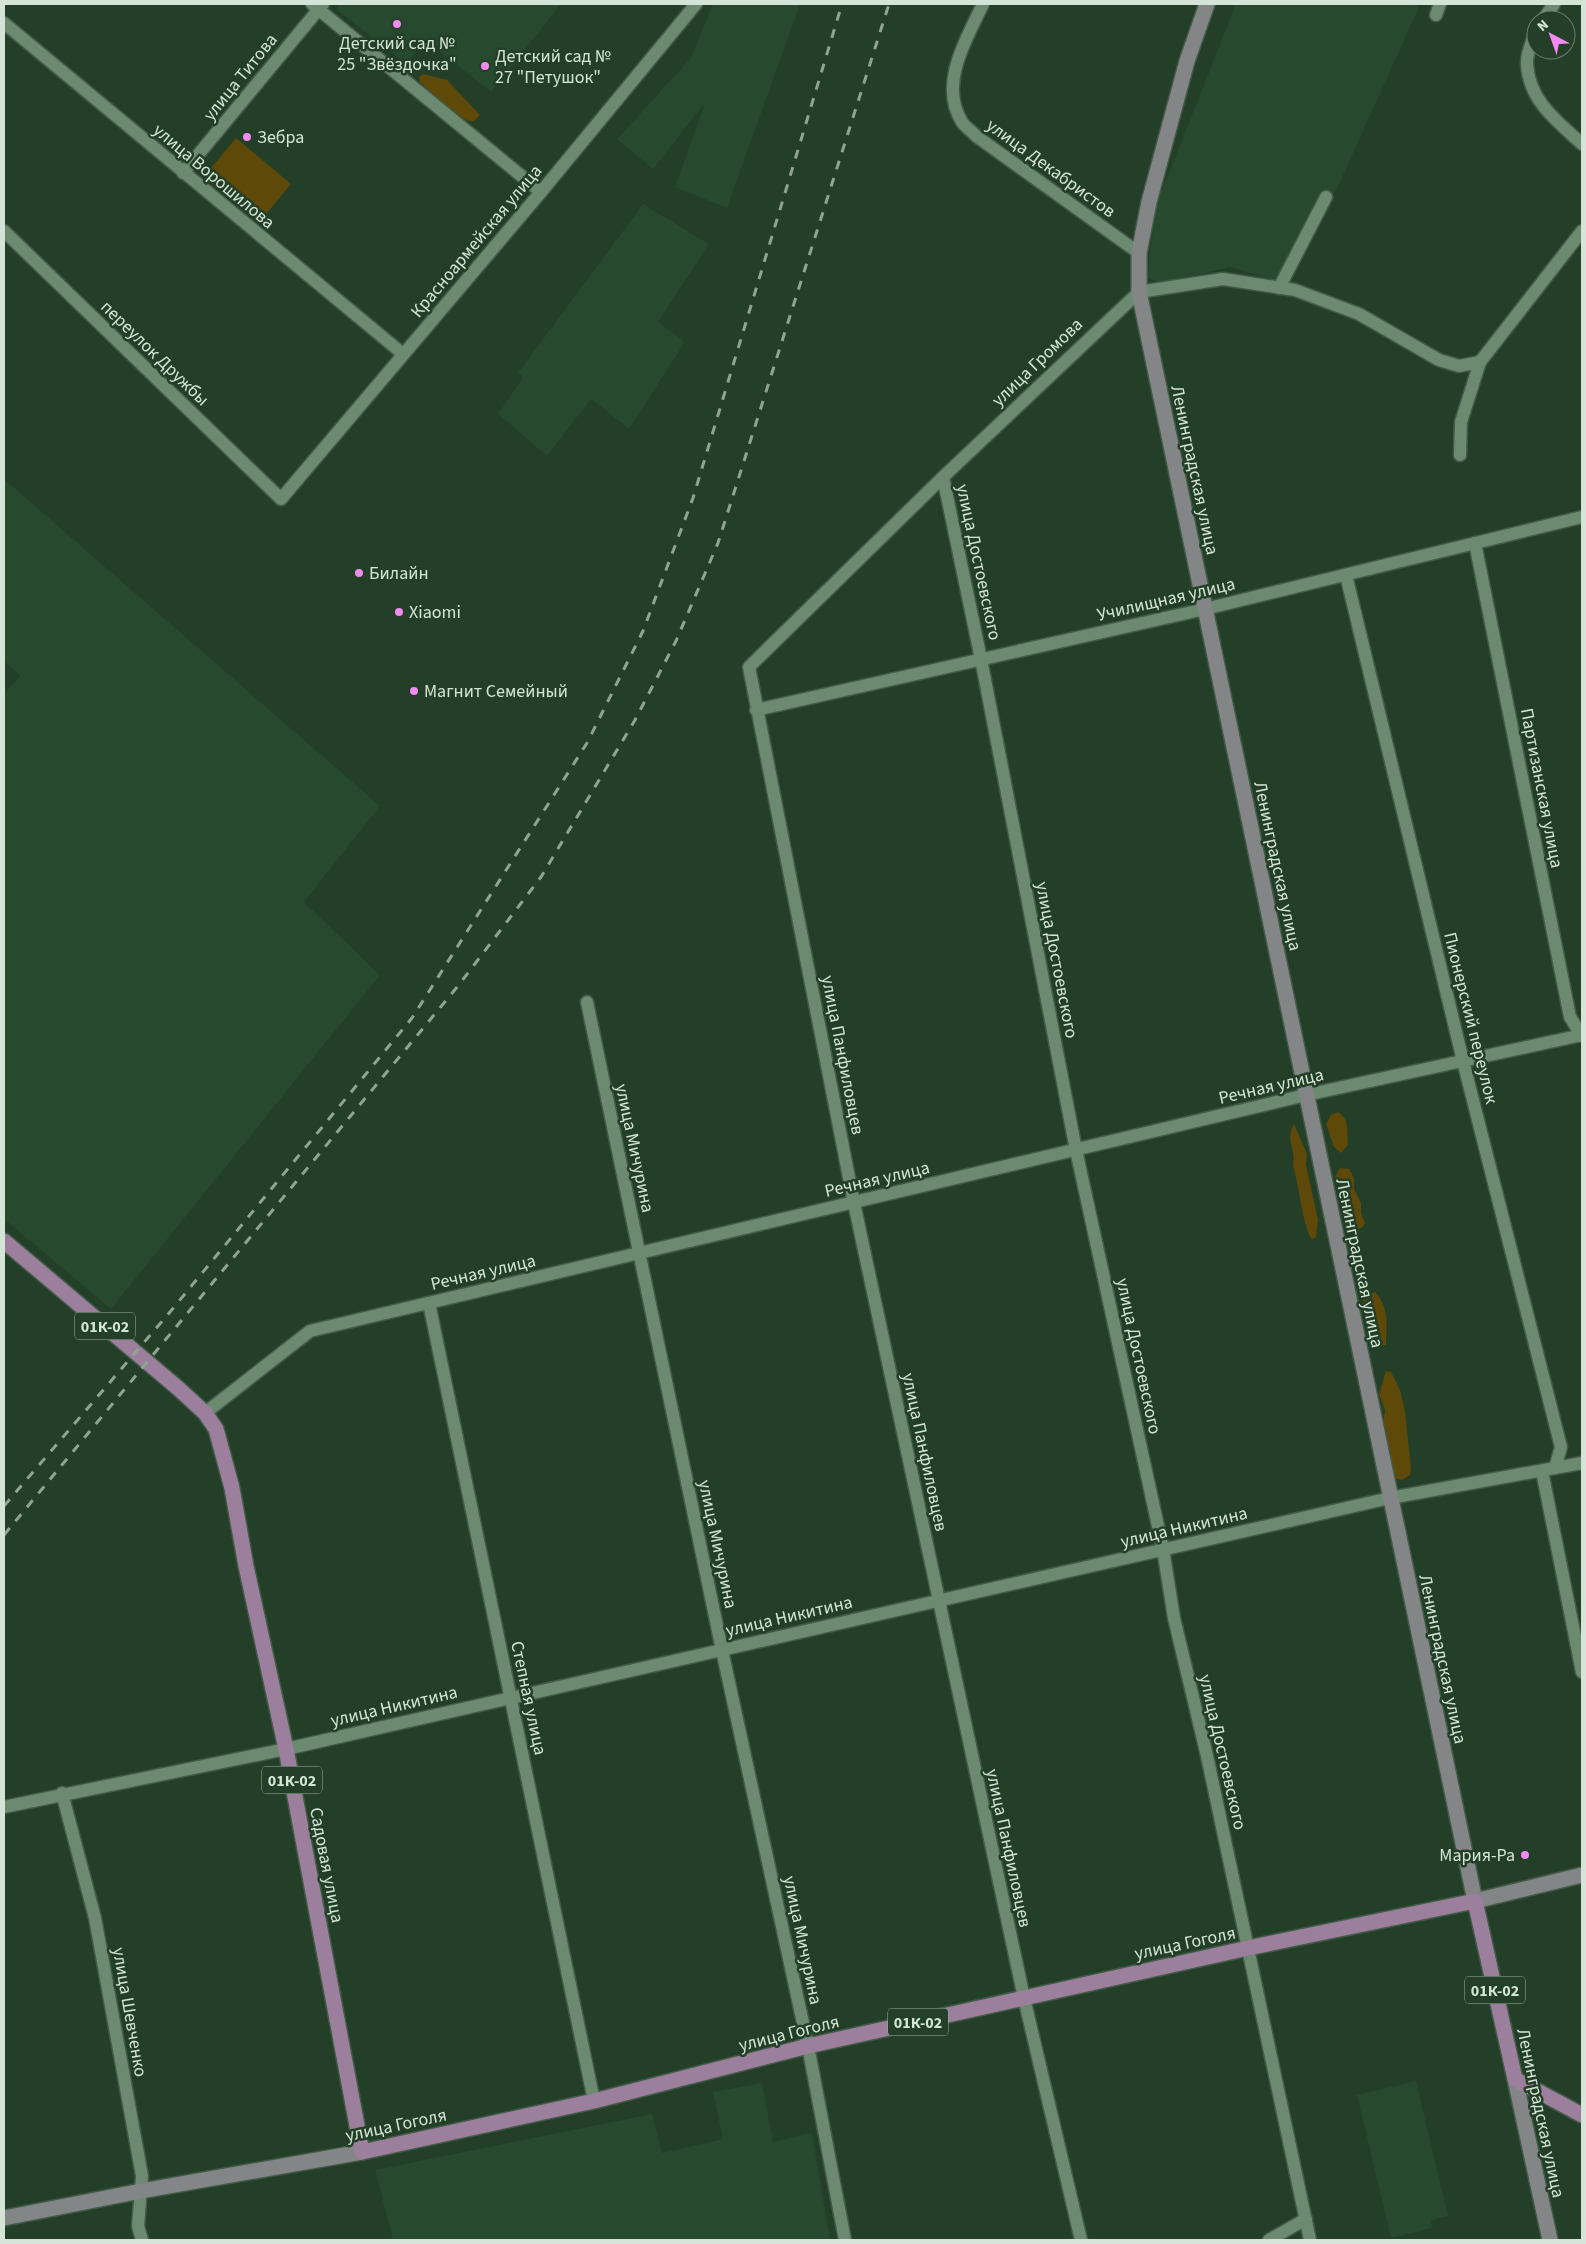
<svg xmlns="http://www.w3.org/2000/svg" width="1586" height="2244" font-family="'Source Sans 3',sans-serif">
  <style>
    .built { fill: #27492d }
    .green { fill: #5e4908 }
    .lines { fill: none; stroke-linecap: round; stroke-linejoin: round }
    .street-casing { stroke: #425a47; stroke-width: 15 }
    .secondary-casing { stroke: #425a47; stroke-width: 18 }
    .primary-casing { stroke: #425a47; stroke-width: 18 }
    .street { stroke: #6b8a6f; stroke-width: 12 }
    .secondary { stroke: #848586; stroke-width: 15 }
    .primary { stroke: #9c7f9d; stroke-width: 15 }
    .rail { stroke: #8fa492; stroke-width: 3; stroke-dasharray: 9 9; stroke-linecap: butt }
    .poi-dot { fill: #f489f1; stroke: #233f27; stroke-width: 2 }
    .labels { text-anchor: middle; stroke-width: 5; stroke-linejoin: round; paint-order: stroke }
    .shield { fill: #233f27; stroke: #9fb2a2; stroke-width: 1 }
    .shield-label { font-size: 16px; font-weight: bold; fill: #d4e4d6 }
    .poi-label { font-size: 18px; fill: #d4e4d6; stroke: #233f27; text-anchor: start }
    .street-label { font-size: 18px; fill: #d4e4d6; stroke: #233f27 }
  </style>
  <rect width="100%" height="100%" fill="#233f27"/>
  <g class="built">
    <path d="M340 4H561L491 92 426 40 406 64 336 9Z"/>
    <path d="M713 4H800L727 208 675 187 705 103 653 169 617 139 691 58Z"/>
    <path d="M1236 4H1412L1419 7 1340 182 1293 270 1279 282 1231 267 1159 283 1147 277 1156 206Z"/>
    <path d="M643 204 709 244 658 322 685 342 629 429 591 399 547 456 498 414 523 378 518 373Z"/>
    <path d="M4 479 380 806 304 902 380 975 111 1309 4 1219V694L20 676 4 661Z"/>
    <path d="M1416 2081 1448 2216 1431 2220 1432 2228 1391 2238 1357 2095Z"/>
    <path d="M762 2083 773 2142 812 2132 830 2240H393L375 2170 652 2114 662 2153 723 2139 713 2092Z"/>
  </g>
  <g class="green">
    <path d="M423 74 447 80 480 115 473 122 458 117 420 82 419 77Z"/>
    <path d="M236 138 291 184 262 219 207 173Z"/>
    <path d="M1338 1112C1350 1119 1347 1133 1348 1145L1341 1153 1334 1147 1326 1124 1331 1115Z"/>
    <path d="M1294 1124 1307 1154 1306 1165 1318 1220 1316 1237 1312 1239C1303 1229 1299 1183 1293 1166 1297 1149 1284 1141 1294 1124Z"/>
    <path d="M1340 1168 1349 1169 1354 1178V1189L1361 1203V1213L1365 1223 1363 1227 1358 1229C1352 1223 1350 1214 1343 1209L1340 1187 1335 1177Z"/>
    <path d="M1375 1292C1389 1306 1387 1326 1386 1345L1381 1346 1370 1324 1368 1309 1362 1305 1366 1295Z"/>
    <path d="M1386 1371 1391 1372 1400 1390 1405 1411 1411 1469 1410 1475 1402 1480 1393 1478 1383 1425 1385 1410 1379 1394Z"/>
  </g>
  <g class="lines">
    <defs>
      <g id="street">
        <path d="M312 4 541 192"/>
        <path d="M983 4C967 38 938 84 962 122 965 127 972 131 976 136L1139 253"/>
        <path d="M1436 15 1440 4"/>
        <path d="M1543 20 1554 4"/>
        <path d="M4 23 403 354"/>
        <path d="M1536 30C1533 40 1526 54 1527 64 1529 101 1557 121 1582 144"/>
        <path d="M183 173 323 4"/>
        <path d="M4 231 281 499 541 192 696 4"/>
        <path d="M1279 288 1326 197"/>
        <path d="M1460 455 1461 422 1480 362 1582 231"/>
        <path d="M943 477 981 659 1076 1150 1163 1549 1174 1618 1207 1756 1310 2240"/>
        <path d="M1475 543 1570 1017 1582 1036"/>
        <path d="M1346 575 1463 1061 1561 1447 1555 1468"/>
        <path d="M756 710 1205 609 1582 517"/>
        <path d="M587 1002 722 1650 808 2046 845 2240"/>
        <path d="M429 1303 594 2101"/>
        <path d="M205 1413 310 1331 1306 1095 1582 1035"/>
        <path d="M1542 1471 1582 1672"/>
        <path d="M62 1793 95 1918 142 2176 138 2226 142 2240"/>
        <path d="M4 1807 286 1749 1390 1498 1582 1463"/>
        <path d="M1081 2240 1024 1998 854 1203 749 667 943 477 1139 292 1223 279 1295 290 1359 314 1439 360 1459 366 1480 362"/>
        <path d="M1269 2240 1306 2219"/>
      </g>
      <g id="secondary">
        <path d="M1207 4 1187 61 1149 202 1139 253V292L1475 1901 1582 1875"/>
        <path d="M1515 2079 1550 2240"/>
        <path d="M4 2218 141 2191 362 2152"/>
      </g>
      <path id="primary" d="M4 1241 179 1389 205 1413 216 1429 232 1488 246 1566 286 1749 362 2152 594 2101 808 2046 1024 1998 1248 1948 1475 1901 1515 2079 1582 2115"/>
    </defs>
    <use href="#street" class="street-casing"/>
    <use href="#secondary" class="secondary-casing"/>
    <use href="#primary" class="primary-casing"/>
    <use href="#street" class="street"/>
    <use href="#secondary" class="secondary"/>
    <use href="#primary" class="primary"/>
    <g class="rail">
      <path d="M4 1506 170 1312 412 1018 587 743 643 631 693 498 842 4"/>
      <path d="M4 1535 458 986 541 877 635 720 676 641 718 543 889 4"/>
    </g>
  </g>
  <g class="poi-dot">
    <circle cx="397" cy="24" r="5"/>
    <circle cx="485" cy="66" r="5"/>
    <circle cx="247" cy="137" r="5"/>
    <circle cx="359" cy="573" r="5"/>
    <circle cx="399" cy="612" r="5"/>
    <circle cx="414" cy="691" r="5"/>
    <circle cx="1525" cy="1855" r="5"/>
  </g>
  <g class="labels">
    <g class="shield">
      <rect x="75" y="1312.5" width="60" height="27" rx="4"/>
      <rect x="262" y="1766.5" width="60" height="27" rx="4"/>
      <rect x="1465" y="1976.5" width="60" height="27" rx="4"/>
      <rect x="888" y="2008.5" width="60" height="27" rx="4"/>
    </g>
    <g class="shield-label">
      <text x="105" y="1332">01К-02</text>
      <text x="292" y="1786">01К-02</text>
      <text x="1495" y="1996">01К-02</text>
      <text x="918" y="2028">01К-02</text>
    </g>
    <g class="poi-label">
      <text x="397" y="49" text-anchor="middle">Детский сад №<tspan x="397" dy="21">25 "Звёздочка"</tspan></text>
      <text x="495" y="62">Детский сад №<tspan x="495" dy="21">27 "Петушок"</tspan></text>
      <text x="257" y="143">Зебра</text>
      <text x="369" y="579">Билайн</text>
      <text x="409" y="618">Xiaomi</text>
      <text x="424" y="697">Магнит Семейный</text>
      <text x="1515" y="1861" text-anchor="end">Мария-Ра</text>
    </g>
    <g class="street-label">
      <text transform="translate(240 77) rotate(-51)" y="6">улица Титова</text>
      <text transform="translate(1051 168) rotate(36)" y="6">улица Декабристов</text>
      <text transform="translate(214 176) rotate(40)" y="6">улица Ворошилова</text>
      <text transform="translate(476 241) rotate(-50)" y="6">Красноармейская улица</text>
      <text transform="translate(155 353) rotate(44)" y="6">переулок Дружбы</text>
      <text transform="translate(1037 362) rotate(-44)" y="6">улица Громова</text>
      <text transform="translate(1195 470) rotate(78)" y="6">Ленинградская улица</text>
      <text transform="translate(979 562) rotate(78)" y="6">улица Достоевского</text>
      <text transform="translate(1166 599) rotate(-13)" y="6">Училищная улица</text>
      <text transform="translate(1542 788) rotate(79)" y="6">Партизанская улица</text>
      <text transform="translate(1278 866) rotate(78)" y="6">Ленинградская улица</text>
      <text transform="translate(1057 960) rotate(79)" y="6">улица Достоевского</text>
      <text transform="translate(1471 1018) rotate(76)" y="6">Пионерский переулок</text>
      <text transform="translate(843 1055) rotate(79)" y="6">улица Панфиловцев</text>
      <text transform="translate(1271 1086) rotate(-13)" y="6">Речная улица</text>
      <text transform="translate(635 1148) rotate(78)" y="6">улица Мичурина</text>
      <text transform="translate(877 1179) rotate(-13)" y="6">Речная улица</text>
      <text transform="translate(1360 1263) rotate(78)" y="6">Ленинградская улица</text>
      <text transform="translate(483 1272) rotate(-13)" y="6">Речная улица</text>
      <text transform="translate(1139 1356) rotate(78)" y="6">улица Достоевского</text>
      <text transform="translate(925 1452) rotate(78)" y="6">улица Панфиловцев</text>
      <text transform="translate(1184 1527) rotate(-13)" y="6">улица Никитина</text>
      <text transform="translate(718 1544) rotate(78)" y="6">улица Мичурина</text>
      <text transform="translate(789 1616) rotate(-13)" y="6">улица Никитина</text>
      <text transform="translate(1443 1659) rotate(78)" y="6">Ленинградская улица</text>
      <text transform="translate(529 1698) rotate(78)" y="6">Степная улица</text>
      <text transform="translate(394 1706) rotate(-13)" y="6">улица Никитина</text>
      <text transform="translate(1223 1752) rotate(77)" y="6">улица Достоевского</text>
      <text transform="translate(1009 1848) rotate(78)" y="6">улица Панфиловцев</text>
      <text transform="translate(327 1865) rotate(79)" y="6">Садовая улица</text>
      <text transform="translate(803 1940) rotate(78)" y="6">улица Мичурина</text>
      <text transform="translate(1185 1943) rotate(-12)" y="6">улица Гоголя</text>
      <text transform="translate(130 2012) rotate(80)" y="6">улица Шевченко</text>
      <text transform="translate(789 2033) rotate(-14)" y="6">улица Гоголя</text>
      <text transform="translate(1541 2113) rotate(78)" y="6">Ленинградская улица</text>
      <text transform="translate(396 2125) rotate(-12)" y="6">улица Гоголя</text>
    </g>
  </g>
  <rect width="1586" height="2244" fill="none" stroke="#d4e4d6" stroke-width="10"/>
  <g transform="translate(1551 35) rotate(319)"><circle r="24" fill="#233f27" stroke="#6a816d"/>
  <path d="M0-4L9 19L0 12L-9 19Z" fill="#f489f1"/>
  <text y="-8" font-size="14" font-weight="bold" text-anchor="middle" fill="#d4e4d6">N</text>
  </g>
</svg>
